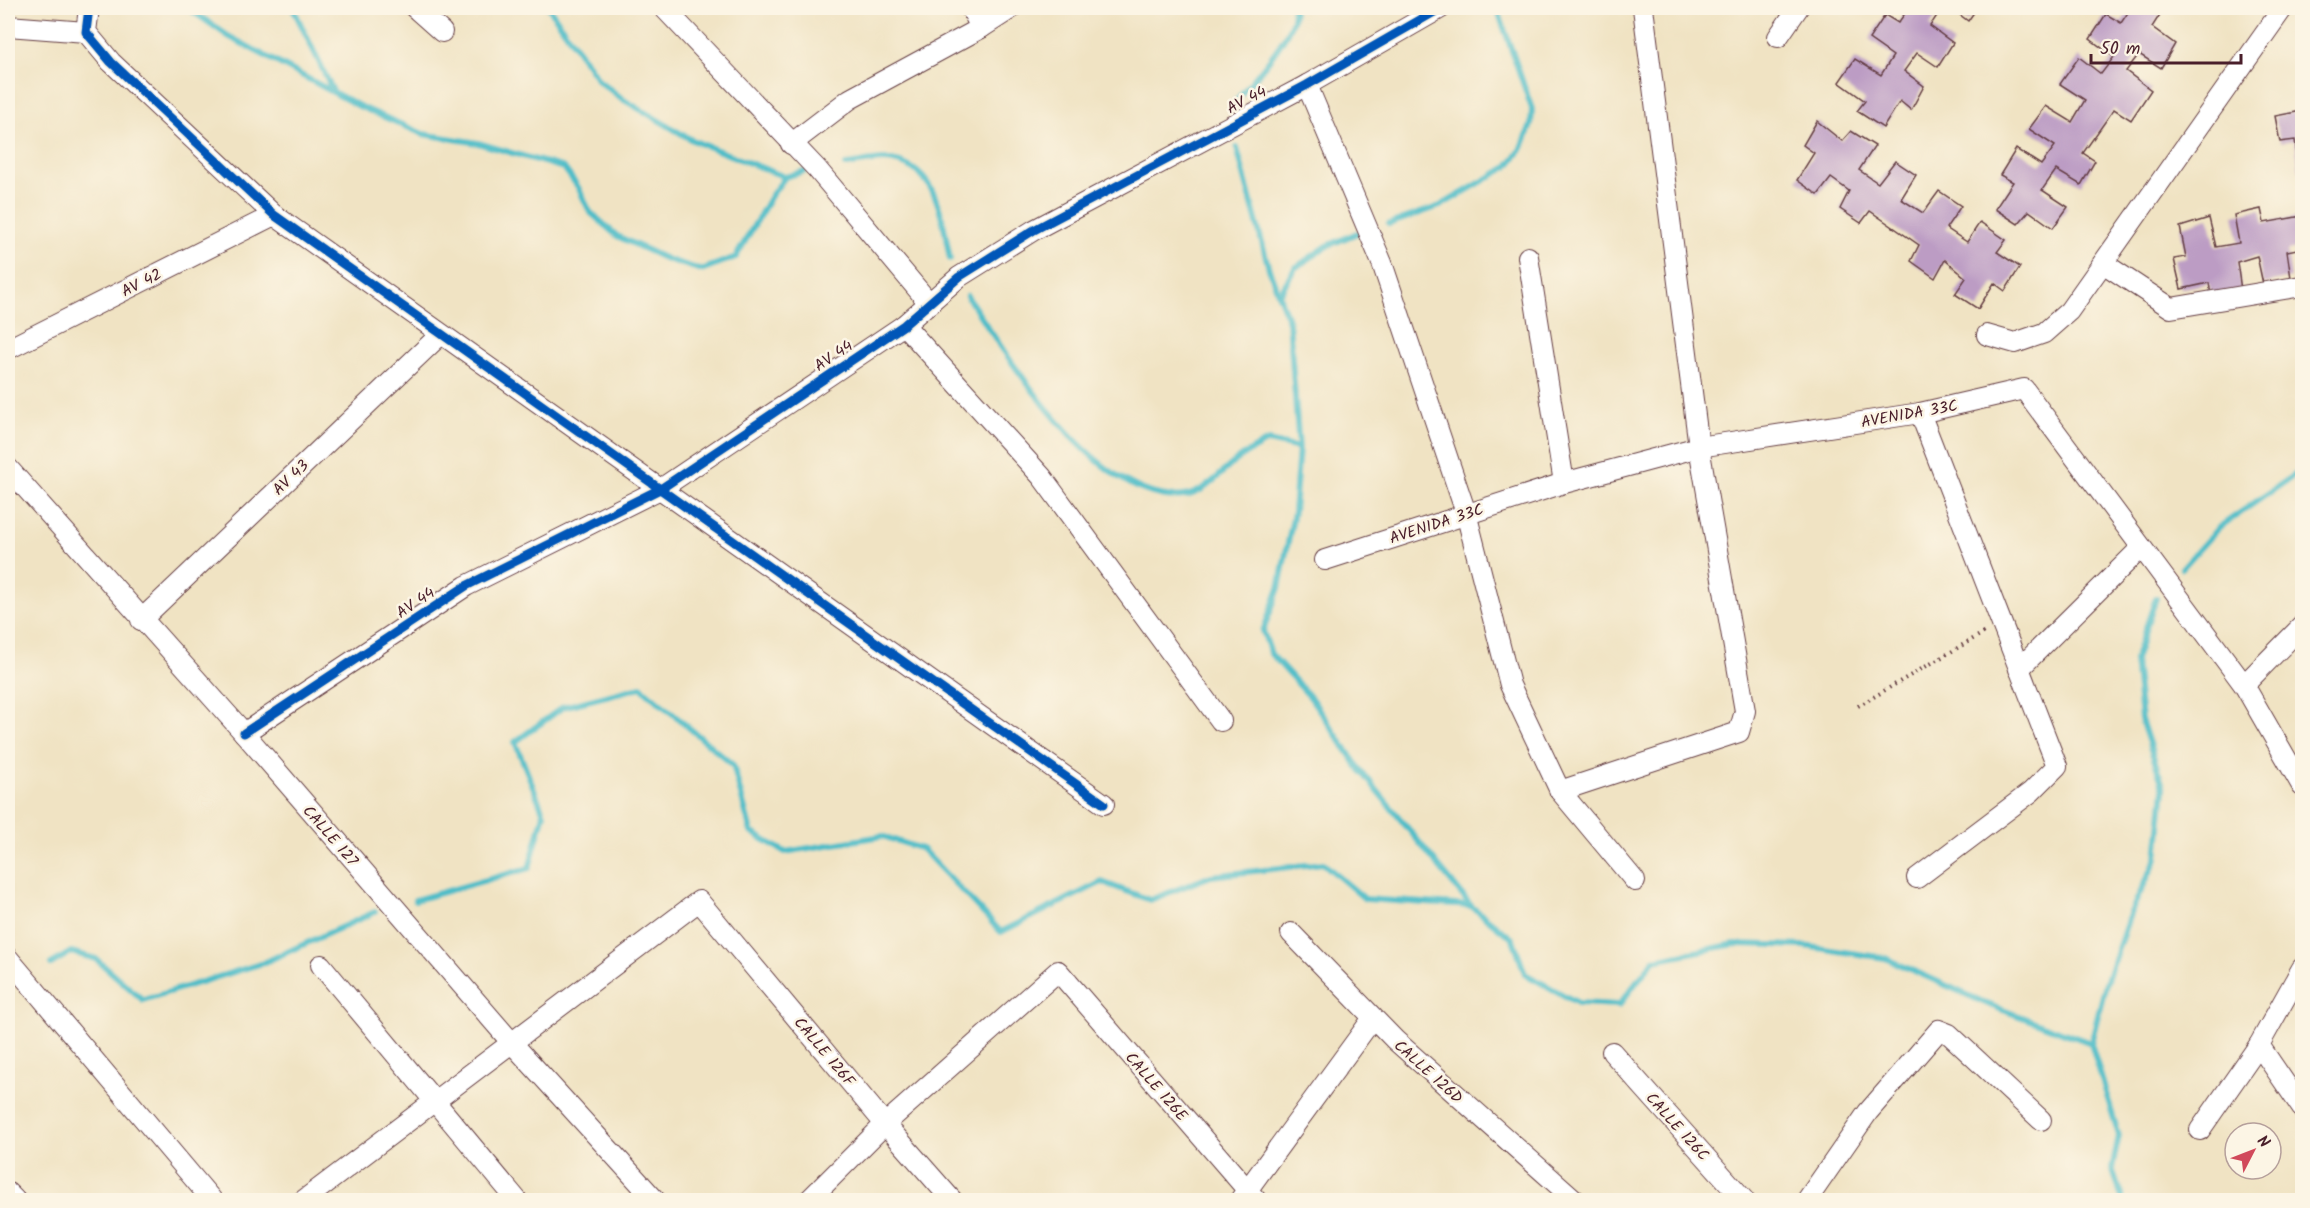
<svg xmlns="http://www.w3.org/2000/svg" width="2310" height="1208" font-family="Kalam,sans-serif">
  <style>
    .lines { fill: none; stroke-linecap: round; stroke-linejoin: round }
    .stream { stroke: #4fbdc8; stroke-width: 6 }
    .building { fill: #bc9cc4 }
    .minor-casing { stroke: #633c42; stroke-width: 22 }
    .path { stroke: #633c42; stroke-width: 4; stroke-dasharray: 1.5 4.5; stroke-linecap: butt }
    .minor { stroke: #fff; stroke-width: 20 }
    .cycleway-casing { stroke: #fcf5e5; stroke-width: 13 }
    .cycleway { stroke: #0057b8; stroke-width: 9 }
    .labels { text-anchor: middle; stroke-width: 5; stroke-linejoin: round; paint-order: stroke }
    .street-label { font-size: 16px; fill: #4a1f2b; stroke: #fcf5e5 }
  </style>
  <rect width="100%" height="100%" fill="#fcf5e5"/>
  <filter id="ink" filterUnits="userSpaceOnUse"><feTurbulence type="fractalNoise" baseFrequency=".0167" numOctaves="2"/><feDisplacementMap in="SourceGraphic" scale="12" xChannelSelector="R" yChannelSelector="G"/><feConvolveMatrix kernelMatrix="1 2 1 2 8 2 1 2 1" color-interpolation-filters="sRGB"/></filter>
  <filter id="wash" filterUnits="userSpaceOnUse"><feTurbulence type="fractalNoise" baseFrequency=".008" numOctaves="4" result="noise"/><feDisplacementMap in="SourceGraphic" scale="24" xChannelSelector="R" yChannelSelector="G"/><feGaussianBlur stdDeviation="1.35" result="paint"/><feColorMatrix in="noise" values="0 0 0 0 0 0 0 0 0 0 0 0 0 0 0 0 0 1.4 0 .05"/><feComposite in="paint" operator="in"/></filter>
  <g filter="url(#wash)">
    <rect width="100%" height="100%" fill="#f0e3c3"/>
    <g class="lines">
      <g class="stream">
        <path d="M188 8 228 36 359 106 423 134 478 143 564 168 578 187 590 212 617 236 666 259 701 270 736 257 771 196 785 177 804 171"/>
        <path d="M293 8 333 91"/>
        <path d="M549 8 599 81 624 100 692 140 785 177"/>
        <path d="M1234 103C1248 85 1300 30 1293 8"/>
        <path d="M1237 148 1269 269 1289 322 1294 384 1299 448 1294 512 1279 588 1263 631 1271 654 1311 698 1358 767 1471 906 1513 939 1525 974 1578 1003 1619 1005 1654 960 1735 944 1804 946 1885 958 1992 1006 2091 1043 2119 1136 2112 1168 2123 1200"/>
        <path d="M846 165C858 164 872 160 884 160 938 163 942 217 950 259"/>
        <path d="M1389 224 1440 206 1507 167 1521 150 1531 125 1532 109 1497 8"/>
        <path d="M1279 295 1295 268 1327 246 1357 233"/>
        <path d="M967 296C1008 357 1100 507 1184 496 1207 493 1223 469 1241 457 1249 451 1259 446 1268 441L1299 448"/>
        <path d="M2182 568 2218 528 2302 470"/>
        <path d="M415 900 529 868 544 814 515 742 563 707 641 687 733 765 751 832 785 852 882 836 922 849 1001 932 1102 882 1150 900 1211 876 1323 863 1365 899 1471 906"/>
        <path d="M51 964 71 952 96 959 143 1000 263 963 375 912"/>
        <path d="M8 996 10 994"/>
        <path d="M2091 1043 2106 983 2130 914 2157 858 2164 789 2141 719 2135 660 2156 598"/>
      </g>
    </g>
    <g id="blocks">
      <g class="building">
        <path d="M1909 8H1942L1930 26 1953 43 1938 67 1917 53 1904 71 1924 86 1911 110 1900 101 1883 128 1857 111 1865 101 1839 82 1855 59 1881 75 1893 56 1869 39 1885 15 1898 23Z"/>
        <path d="M1951 8H1977L1968 21Z"/>
        <path d="M2131 8H2152L2161 13 2152 27 2175 44 2161 68 2139 54 2126 71 2151 90 2131 120 2114 109 2083 153 2095 161 2081 185 2056 170 2042 190 2068 207 2053 228 2029 211 2018 224 1995 209 2013 182 2000 175 2016 149 2041 165 2055 146 2029 129 2046 106 2072 122 2085 100 2060 84 2079 57 2101 74 2114 57 2090 39 2106 14 2121 23Z"/>
        <path d="M2302 111V170L2299 171 2295 140 2280 142 2275 116Z"/>
        <path d="M1817 121 1842 141 1851 131 1875 146 1859 170 1878 183 1895 161 1916 175 1901 199 1923 213 1939 191 1961 206 1946 228 1967 242 1980 222 2006 240 1997 252 2020 267 2005 291 1994 283 1978 309 1955 294 1966 278 1945 260 1935 278 1911 261 1919 245 1870 211 1861 223 1840 209 1849 191 1831 178 1818 195 1797 180 1814 153 1803 145Z"/>
        <path d="M2261 209 2264 223 2302 216V248L2287 251 2291 278 2263 284 2257 256 2237 262 2241 290 2211 295 2209 283 2181 289 2174 259 2186 257 2180 227 2209 218 2216 247 2239 243 2234 215Z"/>
      </g>
    </g>
  </g>
  <g filter="url(#ink)">
    <use href="#blocks" fill-opacity="0" stroke="#633c42" stroke-width="1.5"/>
    <g class="lines">
      <defs>
        <g id="minor">
          <path d="M89 8 86 32 111 62 274 215 1104 804"/>
          <path d="M415 8 442 32"/>
          <path d="M664 8 817 169 930 304"/>
          <path d="M971 8 981 28"/>
          <path d="M8 26 86 32"/>
          <path d="M1778 37 1798 8"/>
          <path d="M1307 85 1382 263 1466 513 1510 685 1560 791 1635 881"/>
          <path d="M791 144 850 99 981 28 1012 8"/>
          <path d="M1528 257 1564 483"/>
          <path d="M2103 263 2171 308 2302 286"/>
          <path d="M904 325 1042 477 1221 721"/>
          <path d="M1987 335 2015 343 2044 333 2069 311 2283 8"/>
          <path d="M8 349 274 215"/>
          <path d="M8 468 244 733 512 1043 655 1200"/>
          <path d="M1325 560 1564 483 1699 447 1920 413 2024 389 2244 685 2302 786"/>
          <path d="M141 620 440 335"/>
          <path d="M2019 669 2141 548"/>
          <path d="M2244 685 2302 626"/>
          <path d="M244 733 466 586 662 488 904 325 959 277 1034 230 1307 85 1441 8"/>
          <path d="M1560 791 1739 732 1745 711 1699 447 1643 8"/>
          <path d="M1917 878 2031 792 2057 766 1920 413"/>
          <path d="M1291 933 1395 1040 1575 1200"/>
          <path d="M8 958 212 1200"/>
          <path d="M321 965 517 1200"/>
          <path d="M2259 1045 2302 1108"/>
          <path d="M1612 1052 1744 1200"/>
          <path d="M2200 1130 2259 1045 2302 968"/>
          <path d="M8 1193 15 1200"/>
          <path d="M304 1200 699 901 885 1124 952 1200"/>
          <path d="M809 1200 885 1124 1058 971 1256 1200"/>
          <path d="M1240 1200 1373 1018"/>
          <path d="M1807 1200 1868 1112 1939 1030 1949 1034 2041 1120"/>
        </g>
      </defs>
      <use href="#minor" class="minor-casing"/>
      <path class="path" d="M1858 706 1985 632"/>
      <use href="#minor" class="minor"/>
      <defs>
        <g id="cycleway">
          <path d="M89 8 86 32 111 62 274 215 1104 804"/>
          <path d="M244 733 466 586 662 488 904 325 959 277 1034 230 1307 85 1441 8"/>
        </g>
      </defs>
      <use href="#cycleway" class="cycleway-casing"/>
      <use href="#cycleway" class="cycleway"/>
    </g>
  </g>
  <g class="labels">
    <g class="street-label">
      <text transform="translate(1246 99) rotate(-27)" y="6">AV 44</text>
      <text transform="translate(141 282) rotate(-27)" y="6">AV 42</text>
      <text transform="translate(833 355) rotate(-34)" y="6">AV 44</text>
      <text transform="translate(1909 413) rotate(-10)" y="6">AVENIDA 33C</text>
      <text transform="translate(290 477) rotate(-44)" y="6">AV 43</text>
      <text transform="translate(1436 523) rotate(-18)" y="6">AVENIDA 33C</text>
      <text transform="translate(415 602) rotate(-34)" y="6">AV 44</text>
      <text transform="translate(331 835) rotate(49)" y="6">CALLE 127</text>
      <text transform="translate(825 1051) rotate(50)" y="6">CALLE 126F</text>
      <text transform="translate(1429 1071) rotate(42)" y="6">CALLE 126D</text>
      <text transform="translate(1157 1086) rotate(49)" y="6">CALLE 126E</text>
      <text transform="translate(1678 1126) rotate(48)" y="6">CALLE 126C</text>
    </g>
  </g>
  <rect width="2310" height="1208" fill="none" stroke="#fcf5e5" stroke-width="30"/>
  <g transform="translate(2253 1151) rotate(48)"><circle r="28" fill="#fcf5e5" stroke="#b59f9b" stroke-width="1.5"/>
  <path d="M0-4.5L10 22L0 15L-10 22Z" fill="#d1495b"/>
  <text y="-9" font-size="16" font-weight="bold" text-anchor="middle" fill="#4a1f2b">N</text>
  </g>
  <path d="M2091 54v9h150v-9" fill="none" stroke="#4a1f2b" stroke-width="3"/>
  <text x="2100" y="54" font-size="18" fill="#4a1f2b" stroke="#fcf5e5" stroke-width="4.5" paint-order="stroke">50 m</text>
</svg>
